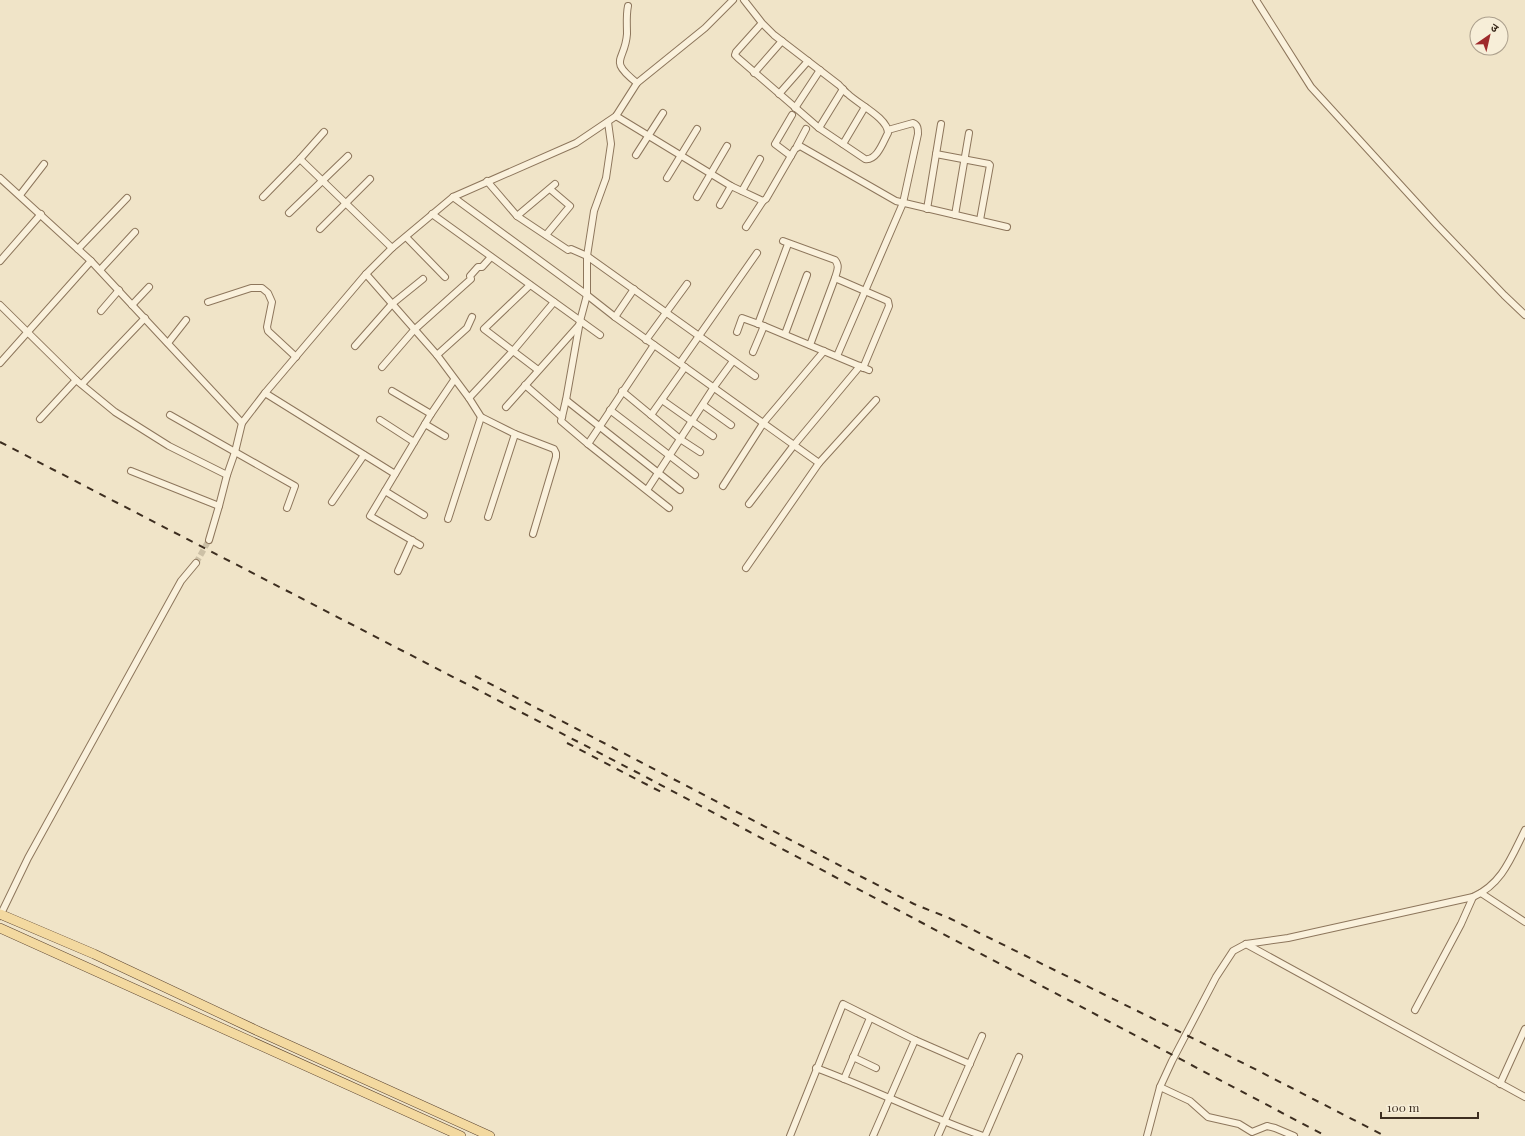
<svg xmlns="http://www.w3.org/2000/svg" width="1525" height="1136" font-family="'Playfair Display','Noto Sans Devanagari',serif">
  <style>
    .lines { fill: none; stroke-linecap: round; stroke-linejoin: round }
    .minor-tunnel { stroke: #ccc0a6; stroke-width: 6; stroke-dasharray: 6 3; stroke-linecap: butt }
    .minor-casing { stroke: #8d765c; stroke-width: 8 }
    .primary-casing { stroke: #5b4430; stroke-width: 10 }
    .minor { stroke: #faf1dc; stroke-width: 6 }
    .primary { stroke: #f3d9a0; stroke-width: 9 }
    .rail { stroke: #3d2e20; stroke-width: 2; stroke-dasharray: 7 7; stroke-linecap: butt }
  </style>
  <rect width="100%" height="100%" fill="#f0e4c8"/>
  <g class="lines">
    <path class="minor-tunnel" d="M196 563 209 540"/>
    <defs>
      <g id="minor">
        <path d="M744 0 762 23 774 35 839 85C842 88 845 92 848 94 858 104 888 118 888 133 883 142 877 161 865 159L819 128 738 58 735 55 736 52 762 23"/>
        <path d="M1256 0 1311 87 1437 225 1504 295 1525 315"/>
        <path d="M628 6C626 15 627 24 627 34 625 62 607 59 637 83"/>
        <path d="M754 73 782 41"/>
        <path d="M779 94 808 61"/>
        <path d="M795 108 820 70"/>
        <path d="M616 116 731 186 763 201 766 199 795 149 800 146 896 201 1007 227"/>
        <path d="M819 128 843 89"/>
        <path d="M843 144 865 107"/>
        <path d="M797 146 806 129"/>
        <path d="M936 154 989 164 990 165 980 220"/>
        <path d="M636 155 663 113"/>
        <path d="M791 156 775 144 792 115"/>
        <path d="M300 159 392 248"/>
        <path d="M0 178 91 261 242 423"/>
        <path d="M667 178 697 129"/>
        <path d="M487 181 517 216 568 250 571 249 587 256 755 376"/>
        <path d="M742 191 760 159"/>
        <path d="M20 195 44 164"/>
        <path d="M263 197 300 159 324 132"/>
        <path d="M453 197 587 295 615 317 819 463"/>
        <path d="M697 197 727 146"/>
        <path d="M720 205 731 186"/>
        <path d="M927 209 941 124"/>
        <path d="M289 213 348 156"/>
        <path d="M432 214 600 335"/>
        <path d="M955 215 969 133"/>
        <path d="M517 216 555 184"/>
        <path d="M746 227 763 201"/>
        <path d="M320 229 370 179"/>
        <path d="M546 235 570 206 550 189"/>
        <path d="M406 237 445 277"/>
        <path d="M783 241 835 260C840 266 837 271 835 278L810 345"/>
        <path d="M78 249 127 198"/>
        <path d="M0 261 41 214"/>
        <path d="M100 270 135 232"/>
        <path d="M366 274 437 355 469 398 481 417 515 434 554 449 556 453V457L533 534"/>
        <path d="M835 278 888 301 889 306 863 368"/>
        <path d="M530 285 484 329 538 370"/>
        <path d="M208 302 251 288H262L268 293 272 302 267 327 268 331 296 357"/>
        <path d="M0 305 76 380 115 412 169 446 227 475"/>
        <path d="M132 305 149 287"/>
        <path d="M101 311 119 290"/>
        <path d="M615 317 634 289"/>
        <path d="M758 324 788 244"/>
        <path d="M737 332 742 318 764 326 869 370"/>
        <path d="M785 334 807 275"/>
        <path d="M646 340 687 284"/>
        <path d="M168 343 186 320"/>
        <path d="M654 345 588 444 669 508"/>
        <path d="M355 346 392 304 423 279"/>
        <path d="M753 352 764 326"/>
        <path d="M437 355 467 328 472 317"/>
        <path d="M837 356 903 203 918 134C918 129 918 125 913 123L888 130"/>
        <path d="M0 363 91 261"/>
        <path d="M680 363 757 253"/>
        <path d="M382 367 414 330 471 279 470 276 478 267H482L491 257"/>
        <path d="M82 384 145 318"/>
        <path d="M525 385 562 417"/>
        <path d="M392 391 431 414"/>
        <path d="M622 391 680 439 700 452"/>
        <path d="M265 393 395 474"/>
        <path d="M469 398 513 351 554 302"/>
        <path d="M566 400 680 490"/>
        <path d="M662 400 713 436"/>
        <path d="M703 405 731 425"/>
        <path d="M506 407 580 324"/>
        <path d="M610 410 695 475"/>
        <path d="M170 415 295 486 287 508"/>
        <path d="M651 415 685 367"/>
        <path d="M40 419 76 380"/>
        <path d="M380 420 414 442"/>
        <path d="M425 424 445 436"/>
        <path d="M588 444 561 421 566 400 580 321 587 295V256L594 211 606 178 611 144 608 122"/>
        <path d="M131 471 219 506"/>
        <path d="M723 486 764 422 824 351"/>
        <path d="M647 490 714 387 733 361"/>
        <path d="M385 491 424 515"/>
        <path d="M332 502 364 455"/>
        <path d="M749 504 794 445 860 366"/>
        <path d="M488 517 515 434"/>
        <path d="M448 519 481 417"/>
        <path d="M209 540 219 506 227 475 235 452 242 423 265 393 366 274 392 248 453 197 576 143 616 116 637 83 705 28 733 0"/>
        <path d="M420 545 370 516 431 414 454 380"/>
        <path d="M746 568 819 463 876 400"/>
        <path d="M398 571 412 540"/>
        <path d="M1481 893 1525 922"/>
        <path d="M0 916 28 858 181 581 196 563"/>
        <path d="M1246 944 1525 1097"/>
        <path d="M1415 1010 1461 924 1473 897"/>
        <path d="M853 1057 876 1068"/>
        <path d="M816 1068C873 1089 926 1116 983 1136"/>
        <path d="M844 1079 870 1018"/>
        <path d="M1500 1084 1525 1029"/>
        <path d="M1160 1087 1190 1101 1208 1117 1239 1124 1252 1132 1267 1126 1275 1128 1294 1136"/>
        <path d="M790 1136 843 1004 915 1040 970 1064"/>
        <path d="M873 1136 915 1040"/>
        <path d="M938 1136 982 1036"/>
        <path d="M985 1136 1019 1057"/>
        <path d="M1147 1136 1160 1087 1172 1061 1216 977 1233 951 1246 944 1288 938 1473 897C1502 884 1511 858 1525 830"/>
      </g>
      <g id="primary">
        <path d="M0 914 94 954 260 1032 490 1136"/>
        <path d="M0 928 461 1136"/>
      </g>
    </defs>
    <use href="#minor" class="minor-casing"/>
    <use href="#primary" class="primary-casing"/>
    <use href="#minor" class="minor"/>
    <use href="#primary" class="primary"/>
    <g class="rail">
      <path d="M0 442 642 775 1326 1136"/>
      <path d="M475 676 914 904 949 918 1247 1065 1385 1136"/>
      <path d="M567 743 665 794"/>
    </g>
  </g>
  <g transform="translate(1489 36) rotate(34)"><circle r="19" fill="#f7eed8" stroke="#ada18e"/>
  <path d="M0-3L7 15L0 10L-7 15Z" fill="#9e2a2b"/>
  <text y="-6" font-size="11" font-weight="bold" text-anchor="middle" fill="#3d2e20">उ</text>
  </g>
  <path d="M1381 1112v6h97v-6" fill="none" stroke="#3d2e20" stroke-width="2"/>
  <text x="1387" y="1112" font-size="12" fill="#3d2e20" stroke="#f7eed8" stroke-width="3" paint-order="stroke">100 m</text>
</svg>
